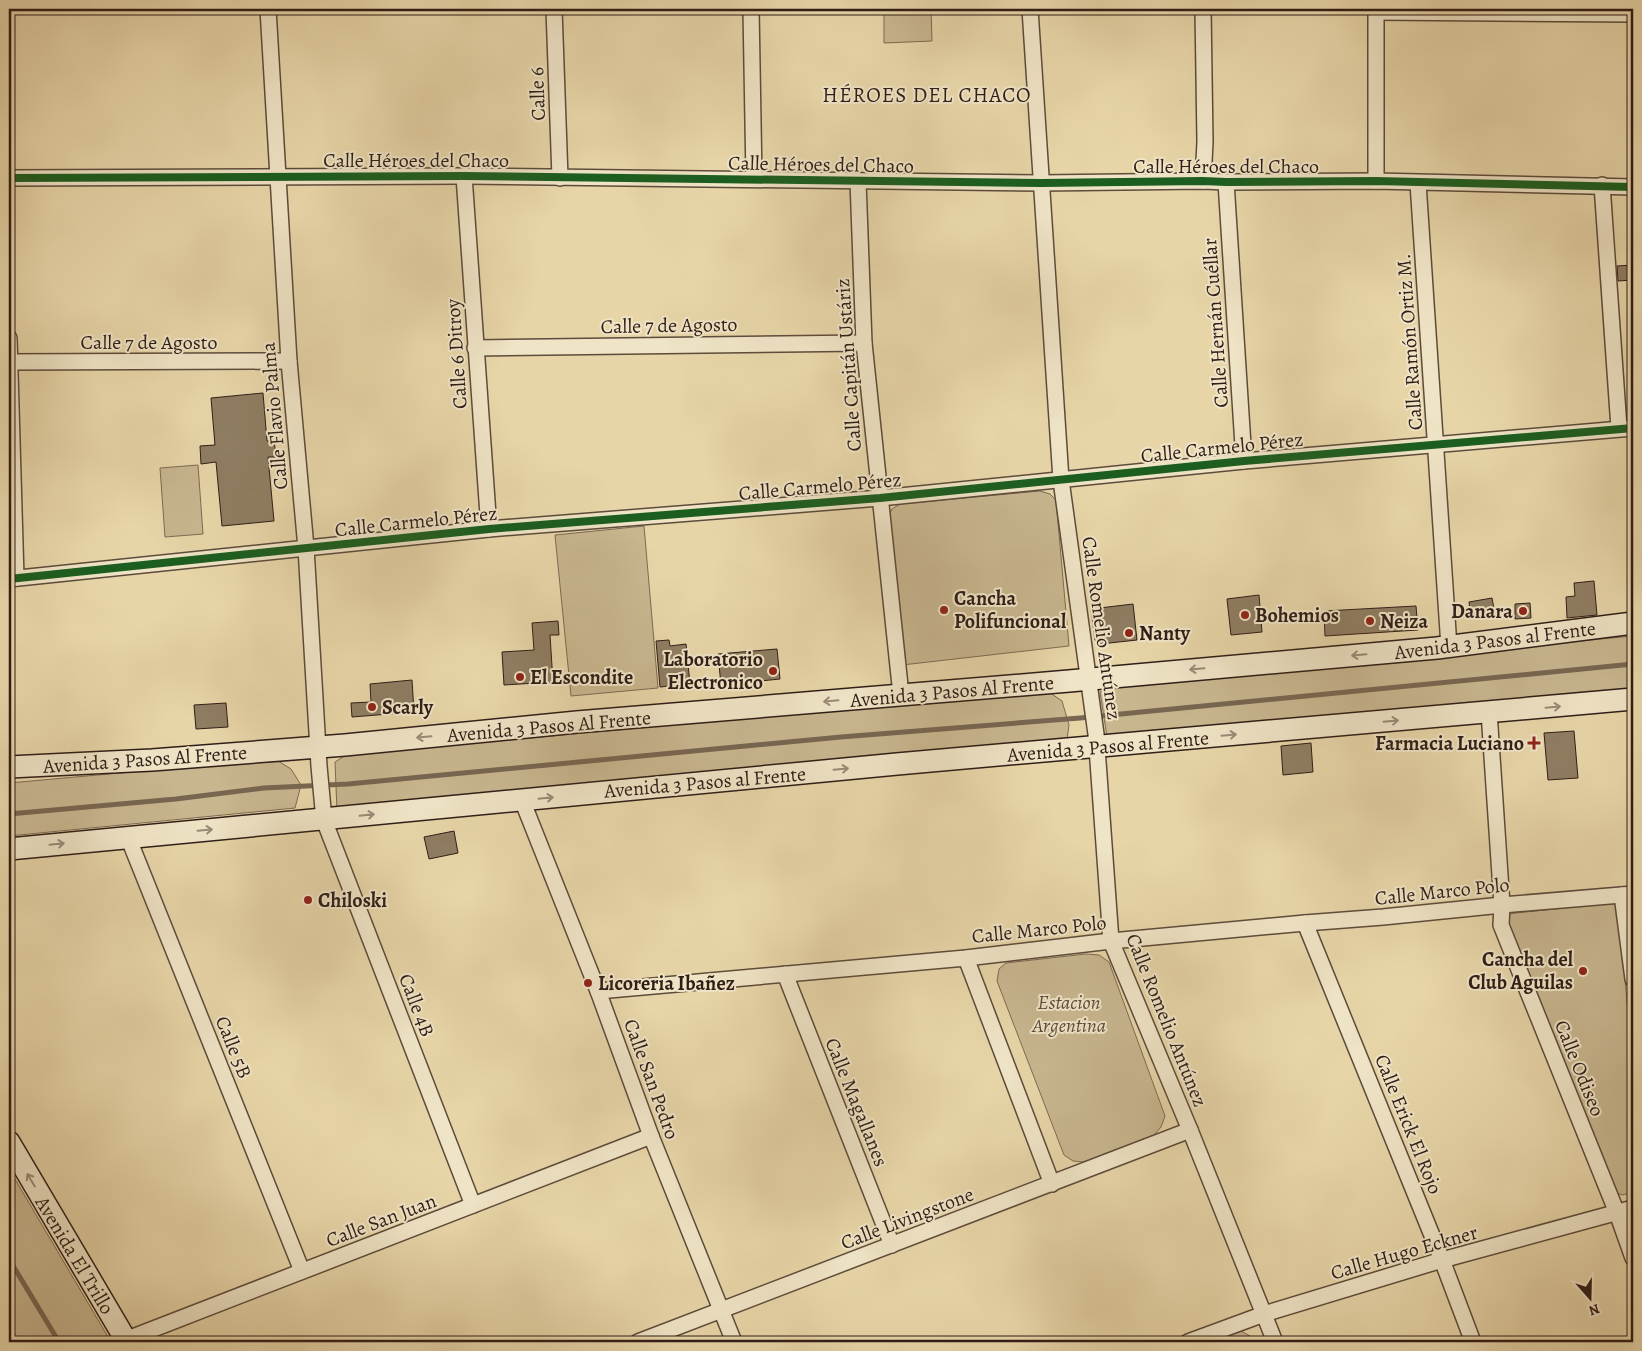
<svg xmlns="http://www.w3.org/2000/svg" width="1642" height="1351" font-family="Alegreya,serif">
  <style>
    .green { fill: #c8b68f; stroke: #7c6a53 }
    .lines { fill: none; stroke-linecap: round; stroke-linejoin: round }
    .stream { stroke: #786651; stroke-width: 5 }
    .building { fill: #8f7d62; stroke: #2f1d17 }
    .minor-casing { stroke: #5d4b3b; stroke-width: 18 }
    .secondary-casing { stroke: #2f1d17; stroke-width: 24 }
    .minor { stroke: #efe4c6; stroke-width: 15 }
    .secondary { stroke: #efe4c6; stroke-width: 21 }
    .rail { stroke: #2f1d17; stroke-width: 4; stroke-dasharray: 9 9; stroke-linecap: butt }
    .cycleway-casing { stroke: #efe4c6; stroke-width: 11 }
    .cycleway { stroke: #1b5e20; stroke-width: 8 }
    .oneway { stroke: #998a77 }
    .poi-dot { fill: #8f2418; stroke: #efe4c6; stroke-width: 2 }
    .labels { text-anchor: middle; stroke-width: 4; stroke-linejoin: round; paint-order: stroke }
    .street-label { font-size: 20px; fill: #2f1d17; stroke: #efe4c6 }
    .poi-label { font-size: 20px; font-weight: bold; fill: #2f1d17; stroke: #efe4c6; text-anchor: start }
    .park-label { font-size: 20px; font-style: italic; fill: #5d4b3b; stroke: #efe4c6 }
    .neighbourhood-label { font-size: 21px; letter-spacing: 1px; fill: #2f1d17; stroke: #efe4c6 }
  </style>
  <rect width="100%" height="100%" fill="#e7d5a8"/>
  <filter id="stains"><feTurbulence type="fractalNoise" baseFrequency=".004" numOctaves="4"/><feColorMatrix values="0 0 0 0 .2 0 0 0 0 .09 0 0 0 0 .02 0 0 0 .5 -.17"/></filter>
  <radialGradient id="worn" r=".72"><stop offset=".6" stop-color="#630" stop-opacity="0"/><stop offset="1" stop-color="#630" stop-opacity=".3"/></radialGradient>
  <g class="green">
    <path d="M884 9H931L932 41 884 43Z"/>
    <path d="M198 465 203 534 165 537 160 468Z"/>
    <path d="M1040 491 1050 494 1056 500 1069 646 902 665 889 516 892 509 900 504Z"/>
    <path d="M644 526 658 688 571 696 555 535Z"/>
    <path d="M1633 636V690L1107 737 1100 692 1111 684Z"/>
    <path d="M1046 690 1062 701 1069 725 1067 740 337 811 335 762 346 755Z"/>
    <path d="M275 759 291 769 301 785 295 808 9 836V783Z"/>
    <path d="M1613 903 1618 910 1619 916 1633 1065V1192L1623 1195 1616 1193 1508 928 1507 918 1511 914 1516 913Z"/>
    <path d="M1086 954 1099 955 1109 962 1165 1116 1161 1127 1154 1135 1083 1162 1073 1161 1064 1155 997 981 999 969 1006 963Z"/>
    <path d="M9 1169 111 1342H9Z"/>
    <path d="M1237 1329 1250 1336 1252 1342H1195Z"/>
  </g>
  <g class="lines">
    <g class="stream">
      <path d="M9 814 176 799 264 788 348 784 841 737 1080 718 1633 664"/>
      <path d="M9 1259 59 1342"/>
    </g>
  </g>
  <g class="building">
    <path d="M1633 265V280L1618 281 1617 266Z"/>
    <path d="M263 393 267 441 274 440 276 457H268L274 521 222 526 216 462 201 464 200 446 215 445 211 398Z"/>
    <path d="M1594 581 1597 615 1567 618 1566 597 1575 596 1574 583Z"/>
    <path d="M1259 595 1262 632 1231 635 1227 599Z"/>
    <path d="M1492 598 1495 614 1471 618 1469 602Z"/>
    <path d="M1530 603 1531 618 1515 619V604Z"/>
    <path d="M1133 604 1137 640 1100 644 1095 640 1091 609Z"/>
    <path d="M1416 606 1418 630 1325 636 1324 611Z"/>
    <path d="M558 621 559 635H550L553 682 504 685 502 652 534 650 532 623Z"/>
    <path d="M669 640 670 646 686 644 690 684 660 687 656 641Z"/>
    <path d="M777 649 780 679 721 685 718 654Z"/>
    <path d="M412 680 414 712 352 717 351 703 371 702 370 684Z"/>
    <path d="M226 703 228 727 196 729 194 705Z"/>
    <path d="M1574 731 1578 778 1548 780 1544 733Z"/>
    <path d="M1311 743 1313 772 1283 775 1281 746Z"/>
    <path d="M454 831 458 853 429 859 424 837Z"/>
  </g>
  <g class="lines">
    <defs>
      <g id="minor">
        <path d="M268 9 289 361 306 548 319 766 324 820 473 1205"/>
        <path d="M554 9 560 178"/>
        <path d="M751 9 754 179"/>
        <path d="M1030 9 1061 480 1096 734 1111 941 1190 1130 1275 1342"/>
        <path d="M1376 12 1633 14"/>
        <path d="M464 176 489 529"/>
        <path d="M9 178 464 176 1041 183 1203 181 1226 182 1376 181 1633 187"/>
        <path d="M858 181 864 343 901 695"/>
        <path d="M1203 181 1205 142 1203 9"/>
        <path d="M1376 181V9"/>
        <path d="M1226 182 1244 461"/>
        <path d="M1418 183 1449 647"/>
        <path d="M1602 185 1619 428"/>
        <path d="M9 338 16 578"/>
        <path d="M475 348 864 343"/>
        <path d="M9 362 289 361"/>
        <path d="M9 579 489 529 880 498 1244 461 1633 428"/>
        <path d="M1489 712 1502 905 1501 925 1617 1213 1633 1258"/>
        <path d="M522 800 598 991 651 1136 734 1342"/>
        <path d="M128 837 302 1271"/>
        <path d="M1622 895 1633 979"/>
        <path d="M1305 923 1442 1260 1473 1342"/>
        <path d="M966 958 1052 1184"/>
        <path d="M785 974 892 1245"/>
        <path d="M598 991 966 958 1111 941 1305 923 1383 917 1502 905 1633 894"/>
        <path d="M125 1340 651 1136"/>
        <path d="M638 1342 1190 1130"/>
        <path d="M1188 1342 1264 1314 1442 1260 1633 1208"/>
      </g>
      <g id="secondary">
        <path d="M9 767 152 760 345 745 577 722 1069 681 1437 648 1633 623"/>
        <path d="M9 849 897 764 1633 699"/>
        <path d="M9 1142 127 1342"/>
      </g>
    </defs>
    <use href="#minor" class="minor-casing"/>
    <use href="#secondary" class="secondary-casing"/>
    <use href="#minor" class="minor"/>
    <use href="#secondary" class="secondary"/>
    <path class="rail" d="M9 1328 17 1342"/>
    <defs>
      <g id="cycleway">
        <path d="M9 178 464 176 1041 183 1203 181 1226 182 1376 181 1633 187"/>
        <path d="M9 579 489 529 880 498 1244 461 1633 428"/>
      </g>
    </defs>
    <use href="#cycleway" class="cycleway-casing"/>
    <use href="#cycleway" class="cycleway"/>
  </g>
  <defs><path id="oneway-shaft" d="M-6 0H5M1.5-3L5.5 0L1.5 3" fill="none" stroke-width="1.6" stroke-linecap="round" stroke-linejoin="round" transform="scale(1.25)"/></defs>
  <g class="oneway">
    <use href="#oneway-shaft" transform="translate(1359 655) rotate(175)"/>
    <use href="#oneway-shaft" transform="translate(1197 669) rotate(175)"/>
    <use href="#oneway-shaft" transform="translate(831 701) rotate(175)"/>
    <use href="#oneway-shaft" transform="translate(1553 707) rotate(-5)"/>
    <use href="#oneway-shaft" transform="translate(1391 721) rotate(-5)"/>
    <use href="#oneway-shaft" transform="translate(1229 735) rotate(-5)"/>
    <use href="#oneway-shaft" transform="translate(424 737) rotate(175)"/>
    <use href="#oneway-shaft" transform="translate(841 769) rotate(-5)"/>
    <use href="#oneway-shaft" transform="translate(546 798) rotate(-6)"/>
    <use href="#oneway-shaft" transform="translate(367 815) rotate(-6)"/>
    <use href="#oneway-shaft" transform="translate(205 830) rotate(-5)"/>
    <use href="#oneway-shaft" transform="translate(57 844) rotate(-6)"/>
    <use href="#oneway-shaft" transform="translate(31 1180) rotate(-121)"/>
  </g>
  <g class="poi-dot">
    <circle cx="944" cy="610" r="5"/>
    <circle cx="1523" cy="611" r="5"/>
    <circle cx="1245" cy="615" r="5"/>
    <circle cx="1370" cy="621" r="5"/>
    <circle cx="1129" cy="633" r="5"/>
    <circle cx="773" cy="671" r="5"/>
    <circle cx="520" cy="677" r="5"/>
    <circle cx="372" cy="707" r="5"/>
    <path d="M1531.5 735.5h5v5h5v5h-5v5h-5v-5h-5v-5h5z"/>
    <circle cx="308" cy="900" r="5"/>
    <circle cx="1583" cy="971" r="5"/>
    <circle cx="588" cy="983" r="5"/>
  </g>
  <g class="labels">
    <g class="street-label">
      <text transform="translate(537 94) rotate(-92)" y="7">Calle 6</text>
      <text x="416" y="167">Calle Héroes del Chaco</text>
      <text transform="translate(821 164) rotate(1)" y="7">Calle Héroes del Chaco</text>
      <text x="1226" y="173">Calle Héroes del Chaco</text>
      <text transform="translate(1215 323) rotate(-94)" y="7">Calle Hernán Cuéllar</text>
      <text transform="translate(669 325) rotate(-1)" y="7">Calle 7 de Agosto</text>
      <text x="149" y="349">Calle 7 de Agosto</text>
      <text transform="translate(1409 342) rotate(-94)" y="7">Calle Ramón Ortiz M.</text>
      <text transform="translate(456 354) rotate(-94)" y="7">Calle 6 Ditroy</text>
      <text transform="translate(848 365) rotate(-94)" y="7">Calle Capitán Ustáriz</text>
      <text transform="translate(274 416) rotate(-95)" y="7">Calle Flavio Palma</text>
      <text transform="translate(1222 447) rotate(-6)" y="7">Calle Carmelo Pérez</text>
      <text transform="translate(820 486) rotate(-5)" y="7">Calle Carmelo Pérez</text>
      <text transform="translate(416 521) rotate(-6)" y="7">Calle Carmelo Pérez</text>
      <text transform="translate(1102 628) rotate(82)" y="7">Calle Romelio Antúnez</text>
      <text transform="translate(1495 640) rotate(-7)" y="7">Avenida 3 Pasos al Frente</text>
      <text transform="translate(952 691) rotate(-5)" y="7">Avenida 3 Pasos Al Frente</text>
      <text transform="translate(549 726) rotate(-5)" y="7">Avenida 3 Pasos Al Frente</text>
      <text transform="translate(1108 746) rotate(-5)" y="7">Avenida 3 Pasos al Frente</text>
      <text transform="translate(145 759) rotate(-4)" y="7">Avenida 3 Pasos Al Frente</text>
      <text transform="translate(705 782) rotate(-5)" y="7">Avenida 3 Pasos al Frente</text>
      <text transform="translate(1442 891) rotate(-6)" y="7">Calle Marco Polo</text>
      <text transform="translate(1039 929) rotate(-6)" y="7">Calle Marco Polo</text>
      <text transform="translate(417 1005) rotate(69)" y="7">Calle 4B</text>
      <text transform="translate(1167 1020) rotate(68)" y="7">Calle Romelio Antúnez</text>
      <text transform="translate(234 1047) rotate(68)" y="7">Calle 5B</text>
      <text transform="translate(1580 1068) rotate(68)" y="7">Calle Odiseo</text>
      <text transform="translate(652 1079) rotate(70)" y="7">Calle San Pedro</text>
      <text transform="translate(857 1102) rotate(68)" y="7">Calle Magallanes</text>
      <text transform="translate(1409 1124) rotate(68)" y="7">Calle Erick El Rojo</text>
      <text transform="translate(907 1218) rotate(-21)" y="7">Calle Livingstone</text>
      <text transform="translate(381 1220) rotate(-21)" y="7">Calle San Juan</text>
      <text transform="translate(1404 1252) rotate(-16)" y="7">Calle Hugo Eckner</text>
      <text transform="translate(75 1255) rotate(59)" y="7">Avenida El Trillo</text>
    </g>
    <g class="poi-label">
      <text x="954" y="605">Cancha<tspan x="954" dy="23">Polifuncional</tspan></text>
      <text x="1513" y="618" text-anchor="end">Danara</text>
      <text x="1255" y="622">Bohemios</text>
      <text x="1380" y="628">Neiza</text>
      <text x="1139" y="640">Nanty</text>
      <text x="763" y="666" text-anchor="end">Laboratorio<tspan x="763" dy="23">Electronico</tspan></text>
      <text x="530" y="684">El Escondite</text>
      <text x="382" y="714">Scarly</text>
      <text x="1524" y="750" text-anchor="end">Farmacia Luciano</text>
      <text x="318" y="907">Chiloski</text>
      <text x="1573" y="966" text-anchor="end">Cancha del<tspan x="1573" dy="23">Club Aguilas</tspan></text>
      <text x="598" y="990">Licoreria Ibañez</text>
    </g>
    <g class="park-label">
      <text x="1069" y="1009">Estacion<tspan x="1069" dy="23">Argentina</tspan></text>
    </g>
    <g class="neighbourhood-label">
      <text x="927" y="102">HÉROES DEL CHACO</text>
    </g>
  </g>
  <rect width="1642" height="1351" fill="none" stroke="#e7d5a8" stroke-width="30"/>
  <rect x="10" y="10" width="1622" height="1331" fill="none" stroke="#2f1d17" stroke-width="2.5"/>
  <rect x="15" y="15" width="1612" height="1321" fill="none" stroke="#2f1d17"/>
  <g transform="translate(1590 1298) rotate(160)" stroke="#efe4c6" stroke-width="4" paint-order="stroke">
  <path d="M0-4L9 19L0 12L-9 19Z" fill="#2f1d17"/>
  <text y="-8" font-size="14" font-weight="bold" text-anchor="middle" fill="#2f1d17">N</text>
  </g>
  <rect width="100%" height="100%" filter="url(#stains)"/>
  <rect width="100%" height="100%" fill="url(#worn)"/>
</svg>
